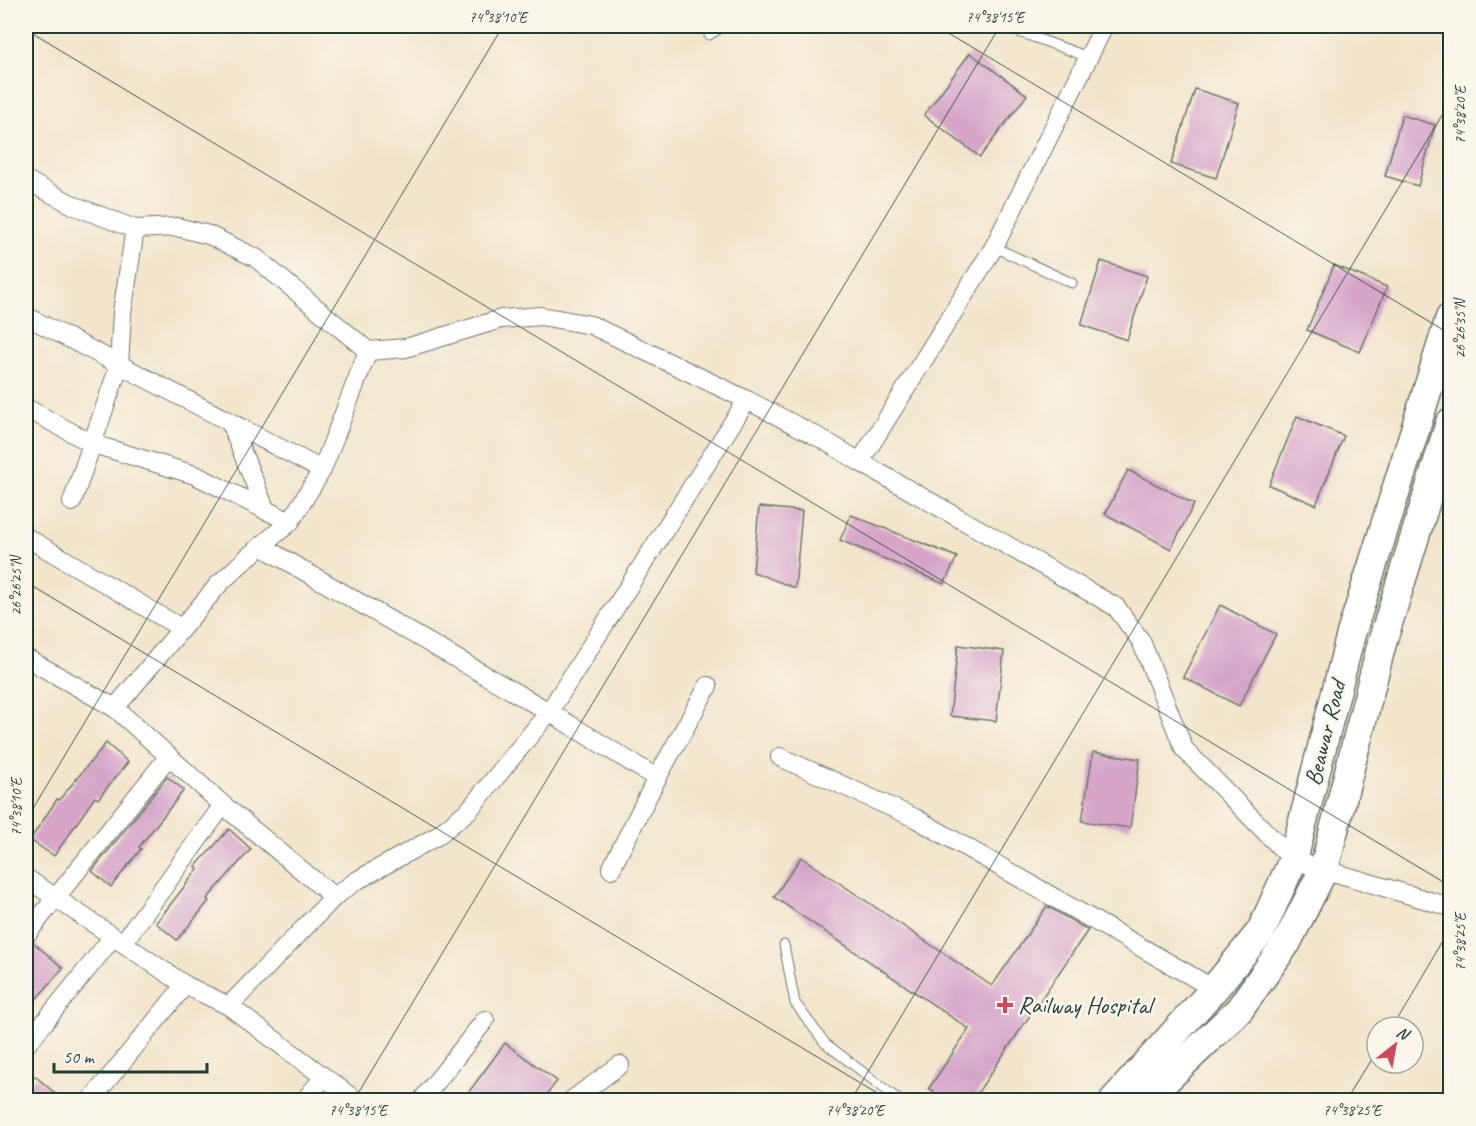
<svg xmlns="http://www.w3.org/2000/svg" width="1476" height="1126" font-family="Caveat,sans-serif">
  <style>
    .building { fill: #d6a5c9 }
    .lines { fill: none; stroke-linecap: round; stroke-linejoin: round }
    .lane-casing { stroke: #697869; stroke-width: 11 }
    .street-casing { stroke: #697869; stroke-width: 20 }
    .primary-casing { stroke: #697869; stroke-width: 31 }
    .lane { stroke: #fff; stroke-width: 9 }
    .street { stroke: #fff; stroke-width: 18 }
    .primary { stroke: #fff; stroke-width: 28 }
    .ticks { fill: none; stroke: #1f3d34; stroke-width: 1.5; stroke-opacity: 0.45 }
    .poi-dot { fill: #d1495b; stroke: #fbf7ec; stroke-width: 2 }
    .labels { text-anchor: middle; stroke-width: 5; stroke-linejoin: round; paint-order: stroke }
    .street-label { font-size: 24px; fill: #1f3d34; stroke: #fbf7ec }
    .poi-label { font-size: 24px; fill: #1f3d34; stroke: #fbf7ec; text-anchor: start }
    .neatline { fill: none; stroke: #1f3d34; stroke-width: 2 }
    .ticks-label { font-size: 15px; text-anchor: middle; fill: #1f3d34 }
  </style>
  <rect width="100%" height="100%" fill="#fbf7ec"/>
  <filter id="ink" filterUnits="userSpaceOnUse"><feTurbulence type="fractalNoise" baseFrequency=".0167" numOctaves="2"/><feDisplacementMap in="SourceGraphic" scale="12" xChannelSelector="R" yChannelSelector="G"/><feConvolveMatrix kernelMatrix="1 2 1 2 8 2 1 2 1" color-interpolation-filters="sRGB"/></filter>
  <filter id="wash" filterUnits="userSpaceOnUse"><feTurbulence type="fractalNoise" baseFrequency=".008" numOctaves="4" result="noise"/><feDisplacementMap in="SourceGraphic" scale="24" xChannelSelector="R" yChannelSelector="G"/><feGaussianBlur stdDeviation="1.35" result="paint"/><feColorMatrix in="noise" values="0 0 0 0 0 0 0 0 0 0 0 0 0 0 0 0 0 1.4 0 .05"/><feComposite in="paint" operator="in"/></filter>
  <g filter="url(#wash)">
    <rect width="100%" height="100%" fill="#f2e5cb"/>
    <g id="blocks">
      <g class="building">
        <path d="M970 53 1027 95 980 157 924 115Z"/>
        <path d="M1195 89 1239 103 1216 178 1171 164Z"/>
        <path d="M1402 115 1435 125 1418 186 1385 176Z"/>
        <path d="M1101 261 1147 276 1127 340 1081 325Z"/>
        <path d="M1334 265 1387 287 1360 352 1307 330Z"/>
        <path d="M1297 416 1344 436 1316 505 1269 485Z"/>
        <path d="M1128 470 1194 504 1171 549 1105 514Z"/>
        <path d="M759 507 802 511 795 588 753 572Z"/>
        <path d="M851 515 957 557 944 584 840 540Z"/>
        <path d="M1220 605 1276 634 1239 706 1183 677Z"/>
        <path d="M958 645 1004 651 996 721 950 716Z"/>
        <path d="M106 743 128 762 98 799 95 797 54 856 30 840 57 799 59 800Z"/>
        <path d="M1093 752 1140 759 1130 828 1082 821Z"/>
        <path d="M167 777 184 790 139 847 141 849 111 887 92 871Z"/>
        <path d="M229 829 251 849 207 899 209 901 177 940 156 923 198 869 196 866Z"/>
        <path d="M801 857 992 986 1047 906 1088 930 972 1101H947L929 1088 969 1029 774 897Z"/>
        <path d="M34 943 63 968 26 1011V946Z"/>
        <path d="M505 1043 557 1081 542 1101H462Z"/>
        <path d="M35 1076 64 1101H26V1088Z"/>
      </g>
    </g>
  </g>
  <g filter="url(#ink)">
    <use href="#blocks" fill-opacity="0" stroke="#697869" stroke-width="1.5"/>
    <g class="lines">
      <defs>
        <g id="lane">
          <path d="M1003 26 1088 57"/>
          <path d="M709 35 724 26"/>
          <path d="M994 247 1072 283"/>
          <path d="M784 945 795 1003 825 1043 899 1100"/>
        </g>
        <g id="street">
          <path d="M1104 26 994 247 860 462 1116 607 1141 641 1184 749 1293 860 1450 907"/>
          <path d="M26 180 75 206 135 229 177 227 209 235 256 258 368 351 406 348 501 319 541 316 591 325 747 400 822 439 860 462"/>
          <path d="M26 316 322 470"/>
          <path d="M26 408 93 444 195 475 290 522"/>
          <path d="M230 422 266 511"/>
          <path d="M72 502 119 366 122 313 135 229"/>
          <path d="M26 537 181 628"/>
          <path d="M261 546 549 712 657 778"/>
          <path d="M26 658 115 708 223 805 334 897"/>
          <path d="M115 708 219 584 248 557 290 522 322 470 368 351"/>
          <path d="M780 757 915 818 1214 989"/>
          <path d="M611 869 657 778 708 686"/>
          <path d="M26 878 185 985 229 1006 355 1100"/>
          <path d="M26 935 169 756"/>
          <path d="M123 943 223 805"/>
          <path d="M229 1006 334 897 356 881 437 836 469 810 549 712 747 400"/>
          <path d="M26 1045 113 937"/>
          <path d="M91 1100 185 985"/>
          <path d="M305 1100 323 1078"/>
          <path d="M422 1100 485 1020"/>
          <path d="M572 1100 620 1065"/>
        </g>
        <g id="primary">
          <path d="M1114 1100 1214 989 1261 931 1293 860 1351 634 1450 318"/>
          <path d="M1145 1100 1239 1010 1287 942 1324 869 1382 643 1450 423"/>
        </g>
      </defs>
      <use href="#lane" class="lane-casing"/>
      <use href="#street" class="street-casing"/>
      <use href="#primary" class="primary-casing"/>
      <use href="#lane" class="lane"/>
      <use href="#street" class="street"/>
      <use href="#primary" class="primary"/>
    </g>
  </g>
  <path class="ticks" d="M937 26 1450 334M26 30 1450 886M26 582 889 1100M26 820 503 26M1392 1027 1450 929M354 1100 1000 26M851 1100 1450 102M1347 1100 1377 1051"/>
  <path class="poi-dot" d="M1002 996h6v6h6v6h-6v6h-6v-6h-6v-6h6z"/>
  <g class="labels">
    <g class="street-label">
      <text transform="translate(1325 733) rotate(-76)" y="8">Beawar Road</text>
    </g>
    <g class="poi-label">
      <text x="1018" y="1013">Railway Hospital</text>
    </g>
  </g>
  <rect width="1476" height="1126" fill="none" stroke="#fbf7ec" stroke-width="66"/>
  <g transform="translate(1395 1045) rotate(31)"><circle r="28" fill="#fbf7ec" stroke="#a3ada2" stroke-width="1.5"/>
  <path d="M0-4.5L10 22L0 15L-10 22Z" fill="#d1495b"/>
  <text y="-9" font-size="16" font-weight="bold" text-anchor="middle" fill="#1f3d34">N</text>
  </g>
  <path d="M54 1063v9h153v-9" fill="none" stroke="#1f3d34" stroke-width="3"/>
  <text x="63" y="1063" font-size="18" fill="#1f3d34" stroke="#fbf7ec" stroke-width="4.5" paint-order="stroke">50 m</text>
  <rect x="33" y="33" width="1410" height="1060" class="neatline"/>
  <g class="ticks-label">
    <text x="498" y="22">74°38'10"E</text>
    <text x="995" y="22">74°38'15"E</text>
    <text transform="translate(1460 115) rotate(-90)" y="5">74°38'20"E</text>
    <text transform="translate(1460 329) rotate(-90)" y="5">26°26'35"N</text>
    <text transform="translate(16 586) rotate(-90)" y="5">26°26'25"N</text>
    <text transform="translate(16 807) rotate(-90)" y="5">74°38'10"E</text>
    <text transform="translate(1460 942) rotate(-90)" y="5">74°38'25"E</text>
    <text x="358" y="1115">74°38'15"E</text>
    <text x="855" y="1115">74°38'20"E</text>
    <text x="1352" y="1115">74°38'25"E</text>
  </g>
</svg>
